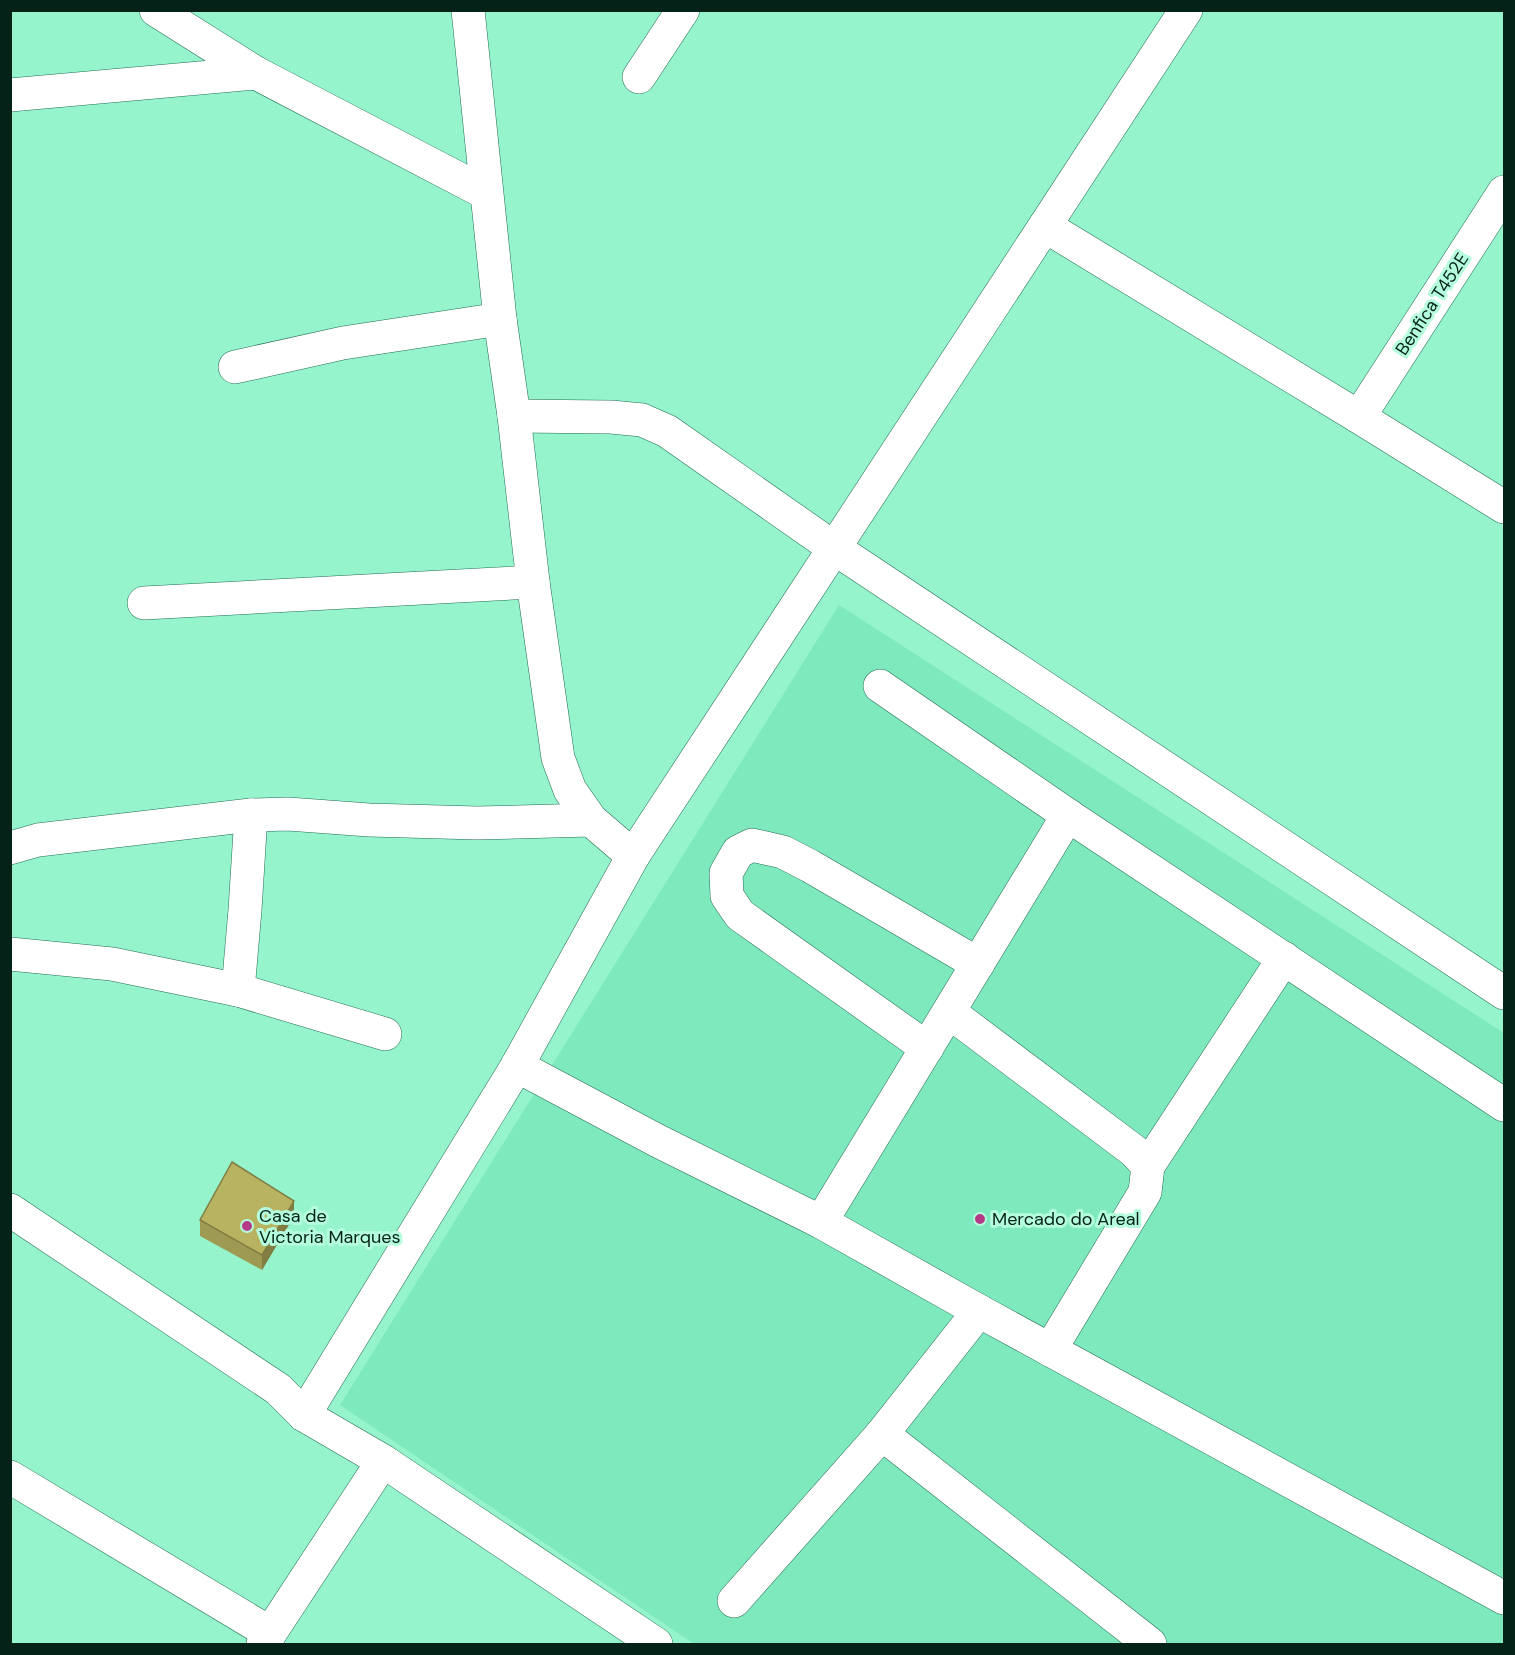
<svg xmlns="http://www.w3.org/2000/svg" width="1515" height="1655" font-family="'DM Sans',sans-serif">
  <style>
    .built { fill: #7fe9be }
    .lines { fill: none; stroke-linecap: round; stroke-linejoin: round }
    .minor-casing { stroke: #236d53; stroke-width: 34 }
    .minor { stroke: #fff; stroke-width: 33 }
    .wall { fill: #9e9a53 }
    .shaded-wall { fill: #817d43 }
    .building { fill: #b8b360; stroke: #817d43; stroke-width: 1.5 }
    .poi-dot { fill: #b63988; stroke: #b4fddd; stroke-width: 2 }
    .labels { text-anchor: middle; stroke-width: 6; stroke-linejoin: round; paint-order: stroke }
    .street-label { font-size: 18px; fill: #042217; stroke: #b4fddd }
    .poi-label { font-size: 18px; fill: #042217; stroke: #b4fddd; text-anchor: start }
  </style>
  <rect width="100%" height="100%" fill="#95f4cc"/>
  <path class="built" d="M839 605 1504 1033V1644H694L340 1405Z"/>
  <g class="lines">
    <defs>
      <g id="minor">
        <path d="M156 10 256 73 486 193"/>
        <path d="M468 10 500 319 514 416 533 582 558 758 570 790 591 820 633 856"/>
        <path d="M639 77 683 10"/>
        <path d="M10 95 256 73"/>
        <path d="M1045 226 1359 417 1504 507"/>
        <path d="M235 367 343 343 500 319"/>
        <path d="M514 416 611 417 642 420 667 431 834 548 1504 993"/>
        <path d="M1359 417 1504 192"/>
        <path d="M144 603 533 582"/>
        <path d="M880 686 1069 816 1504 1105"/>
        <path d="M10 848 38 840 251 815 288 814 369 820 477 823 591 820"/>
        <path d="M10 954 112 964 238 990 385 1034"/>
        <path d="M238 990 245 910 251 815"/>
        <path d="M949 1012 1134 1151 1148 1166 1145 1192 1050 1350"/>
        <path d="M927 1048 740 915 727 896 726 873 738 852 752 845 783 852 810 866 978 964"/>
        <path d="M517 1066 658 1141 821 1222 979 1311 1504 1598"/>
        <path d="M1148 1166 1284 958"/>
        <path d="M10 1210 278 1389 304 1415 383 1461 656 1644"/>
        <path d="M821 1222 1068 815"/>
        <path d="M304 1415 517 1066 633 856 1186 10"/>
        <path d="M882 1434 1150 1644"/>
        <path d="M10 1477 270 1633"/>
        <path d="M734 1601 882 1434 979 1311"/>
        <path d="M263 1644 383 1461"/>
      </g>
    </defs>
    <use href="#minor" class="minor-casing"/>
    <use href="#minor" class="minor"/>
  </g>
  <path class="wall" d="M294 1216 262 1270 200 1236V1220Z"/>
  <path class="shaded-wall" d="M294 1201V1216L262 1270V1255Z"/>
  <path class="building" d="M232 1162 294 1201 262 1255 200 1220Z"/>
  <g class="poi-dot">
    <circle cx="980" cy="1219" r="6"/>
    <circle cx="247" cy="1226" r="6"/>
  </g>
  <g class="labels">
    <g class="street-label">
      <text transform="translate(1432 304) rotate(-57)" y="6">Benfica T452E</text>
    </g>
    <g class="poi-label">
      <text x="259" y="1222">Casa de<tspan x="259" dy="21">Victoria Marques</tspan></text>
      <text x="992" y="1225">Mercado do Areal</text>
    </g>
  </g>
  <rect width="1515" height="1655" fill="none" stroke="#042217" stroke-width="24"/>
</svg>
